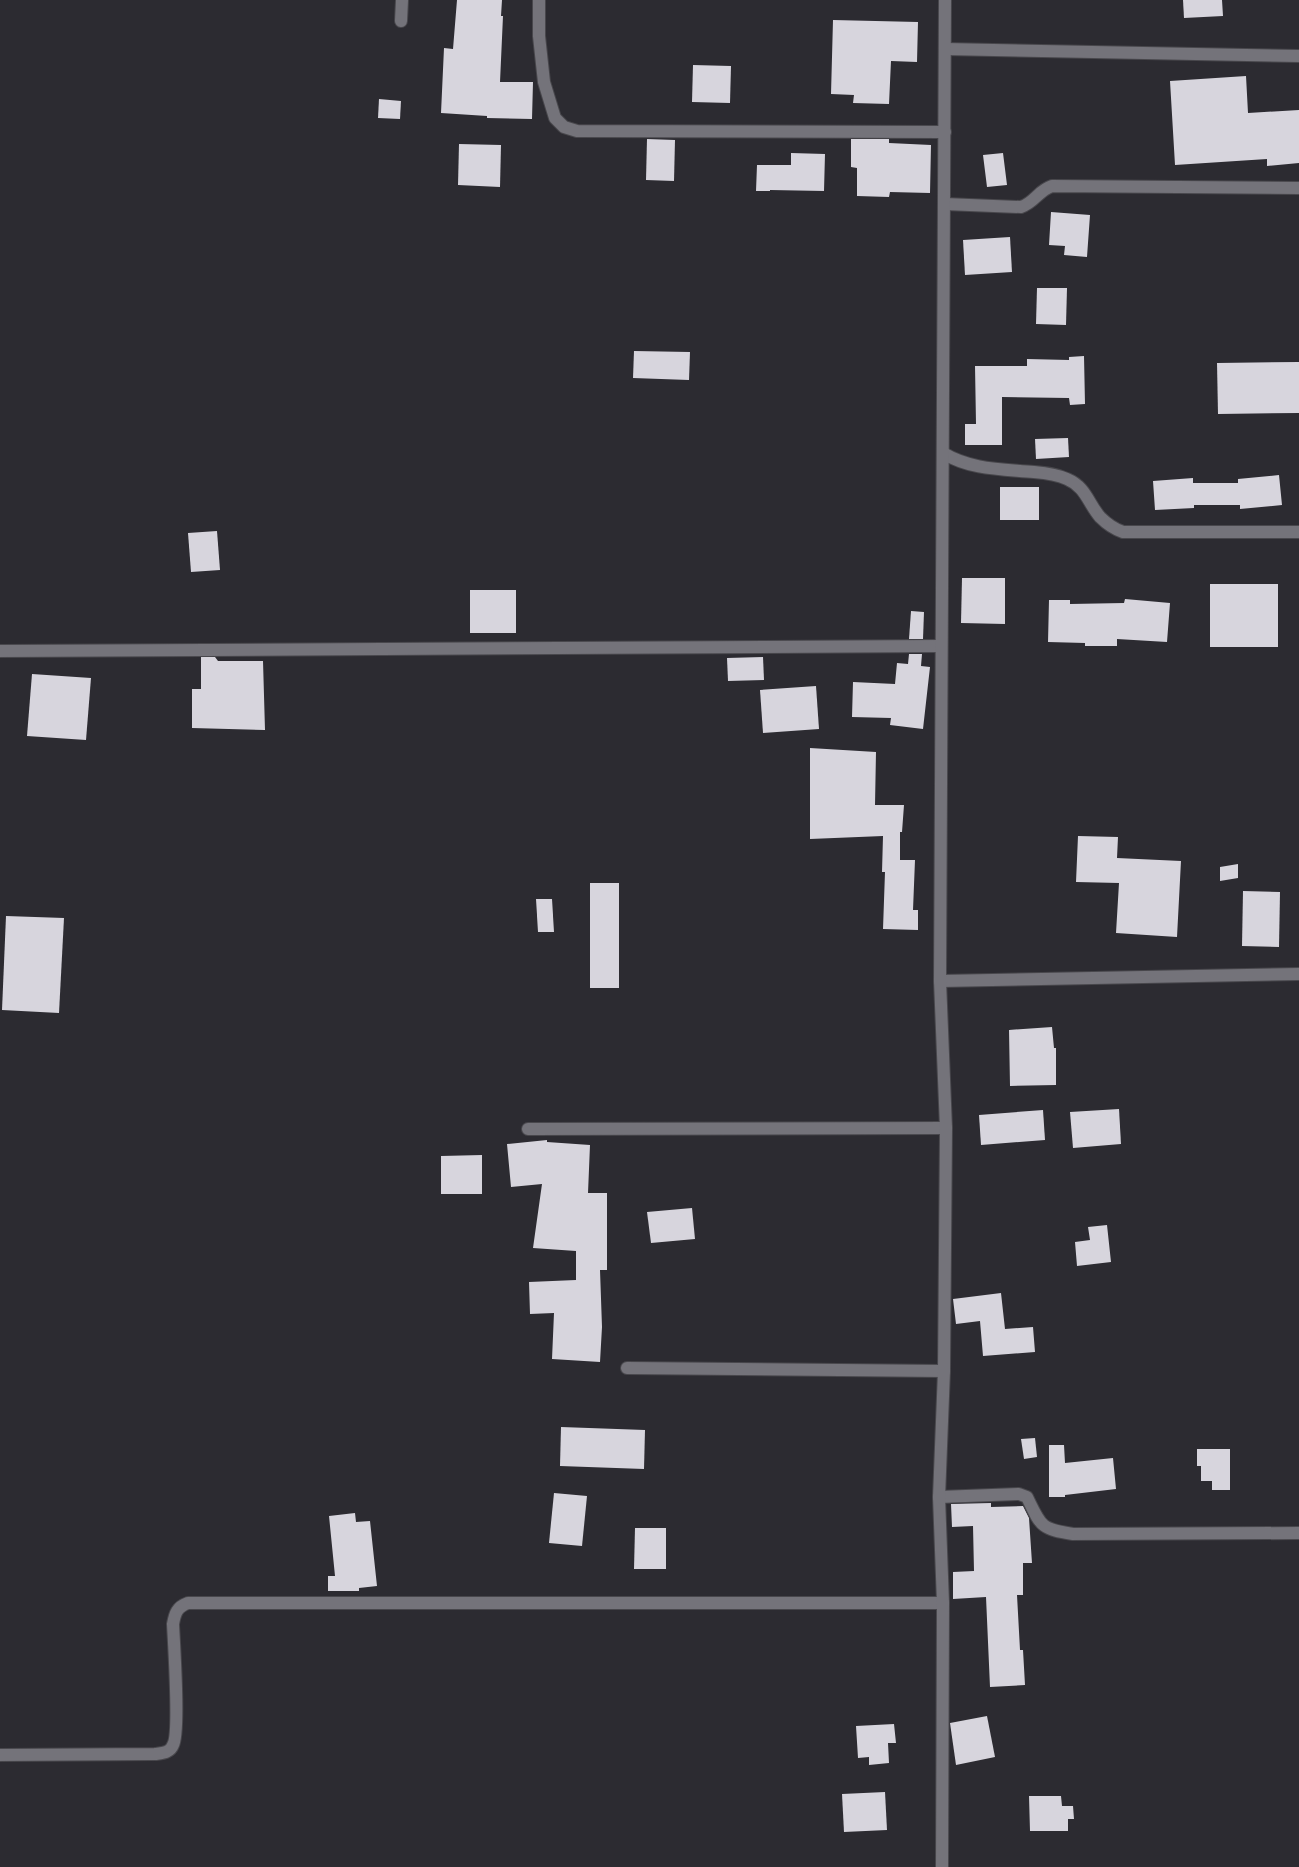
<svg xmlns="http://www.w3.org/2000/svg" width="1299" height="1867" font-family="Raleway,sans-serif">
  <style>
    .building { fill: #d7d5dd }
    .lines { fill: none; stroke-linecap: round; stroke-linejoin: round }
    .minor-casing { stroke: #48474c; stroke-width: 14 }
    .minor { stroke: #74737a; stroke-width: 12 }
  </style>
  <rect width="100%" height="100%" fill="#2c2b31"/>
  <g class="building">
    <path d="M457 0H502L501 16H503L500 82H533L532 119 487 118V116L441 113 444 48 453 49Z"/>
    <path d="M1183 0H1222L1223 16 1184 18Z"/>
    <path d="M833 20 918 22 917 62 891 61 889 104 853 103 854 95 831 94Z"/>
    <path d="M693 65 731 66 730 103 692 102Z"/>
    <path d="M1246 76 1248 113 1299 110V163L1267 166V159L1175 165 1170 81Z"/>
    <path d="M379 99 401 101 400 119 378 118Z"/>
    <path d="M647 139 675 140 674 181 646 180Z"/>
    <path d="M851 139H889V143L931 145 930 193 890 192 889 197 857 196V168L851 167Z"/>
    <path d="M459 144 501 145 500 187 458 185Z"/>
    <path d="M791 153 825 154 824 191 770 190V191H756L757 165H791Z"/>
    <path d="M1003 153 1007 185 987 187 983 155Z"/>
    <path d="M1051 212 1090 215 1087 257 1064 255 1065 246 1049 245Z"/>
    <path d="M1010 237 1012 272 965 275 963 240Z"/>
    <path d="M1037 288H1067L1066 325 1036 324Z"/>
    <path d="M634 351 690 352 689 380 633 378Z"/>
    <path d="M1084 356 1085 404 1070 405 1069 398 1002 397V445H965V424H976L975 366H1027V359L1069 360V357Z"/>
    <path d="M1299 362V413L1218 414 1217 363Z"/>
    <path d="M1068 438 1069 457 1036 459 1035 439Z"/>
    <path d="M1279 475 1282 505 1240 509V505H1194V508L1155 510 1153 481 1193 478V483H1238V479Z"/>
    <rect x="1000" y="487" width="39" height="33"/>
    <path d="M217 531 220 570 191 572 188 533Z"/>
    <path d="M962 578H1005V624L961 623Z"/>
    <rect x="1210" y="584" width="68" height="63"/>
    <rect x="470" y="590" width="46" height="43"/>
    <path d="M1125 599 1170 603 1167 642 1117 639V646H1085V643L1048 642 1049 600H1070V604L1124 603Z"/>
    <path d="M911 611 924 612 923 639H909Z"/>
    <path d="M909 654H922L921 666 930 667 923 729 890 725 891 718 852 717 853 682 895 684 897 663 908 664Z"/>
    <path d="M201 657H215L218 661H263L265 730 192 728V689H201Z"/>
    <path d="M763 657 764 680 728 681 727 658Z"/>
    <path d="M32 674 91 678 86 740 27 736Z"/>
    <path d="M816 686 819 729 763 733 760 690Z"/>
    <path d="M810 748 876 752 875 805H904L902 832H900V860H915L913 910H918V930L883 929 885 872H882L883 836 810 839Z"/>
    <path d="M1078 836 1118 837 1117 858 1181 861 1177 937 1116 933 1119 883 1076 882Z"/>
    <path d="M1238 864V878L1220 881V867Z"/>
    <rect x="590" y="883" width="29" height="105"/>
    <path d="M1243 891 1280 892 1279 947 1242 946Z"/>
    <path d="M536 899H552L554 932H538Z"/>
    <path d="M6 916 64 918 59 1013 2 1010Z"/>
    <path d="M1052 1027 1054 1048H1056V1085L1010 1086 1009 1030Z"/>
    <path d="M1119 1109 1121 1144 1073 1148 1070 1112Z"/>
    <path d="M1043 1110 1045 1140 981 1145 979 1115Z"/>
    <path d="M547 1140V1142L590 1145 588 1193H607V1270H600L602 1327 600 1362 552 1359 554 1313 530 1314 529 1282 576 1280V1251L533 1248 542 1184 511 1187 507 1144Z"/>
    <path d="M482 1155V1194H441V1156Z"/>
    <path d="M692 1208 695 1239 651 1243 647 1212Z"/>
    <path d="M1107 1225 1111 1262 1077 1266 1075 1242 1090 1240 1088 1227Z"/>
    <path d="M1001 1293 1005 1329 1033 1327 1035 1352 983 1356 980 1321 956 1324 953 1299Z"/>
    <path d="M561 1427 645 1430 644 1469 560 1466Z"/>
    <path d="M1035 1438 1037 1457 1024 1459 1021 1439Z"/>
    <path d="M1049 1445H1064L1065 1463 1113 1458 1116 1489 1065 1495V1497H1049Z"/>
    <path d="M1197 1449H1230V1490H1212V1481H1201V1466H1197Z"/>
    <path d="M554 1493 587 1496 582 1546 549 1543Z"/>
    <path d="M991 1503V1507L1023 1506 1029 1518 1032 1563H1023V1595H1017L1020 1650H1023L1025 1685 990 1687 986 1597 953 1599V1572L974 1571 973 1526 952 1527 951 1504Z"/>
    <path d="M355 1513 356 1522 370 1521 377 1586 359 1588V1591H328V1576H335L329 1516Z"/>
    <path d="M635 1528H666V1569H634Z"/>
    <path d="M987 1716 995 1757 956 1765 950 1723Z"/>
    <path d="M894 1724 896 1743H888L889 1763 869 1765V1757L858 1758 856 1726Z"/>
    <path d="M885 1792 887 1830 844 1832 842 1794Z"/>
    <path d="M1029 1796H1061L1062 1806H1073L1074 1819H1068V1831H1030Z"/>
  </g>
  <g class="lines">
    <defs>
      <g id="minor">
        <path d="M539 0V36L544 82 555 118 564 127 577 131 945 132"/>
        <path d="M401 21 402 0"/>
        <path d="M945 49 1299 56"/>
        <path d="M945 204 1021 207C1034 203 1039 190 1052 186L1299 188"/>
        <path d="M943 453C971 470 1002 469 1034 472 1045 473 1056 474 1067 479 1086 487 1088 503 1100 517 1107 524 1114 529 1123 532H1299"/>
        <path d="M0 651 941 646"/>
        <path d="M940 981 1299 974"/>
        <path d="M528 1129 946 1128"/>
        <path d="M627 1368 944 1371"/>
        <path d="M939 1497 1019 1494 1027 1497C1041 1526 1040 1529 1073 1534L1299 1533"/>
        <path d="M0 1755 155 1754C162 1753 170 1753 173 1745 180 1733 174 1645 173 1624 175 1613 177 1607 188 1603H943"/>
        <path d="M942 1867 943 1603 939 1497 944 1371 946 1128 940 981 945 0"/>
      </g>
    </defs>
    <use href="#minor" class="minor-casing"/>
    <use href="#minor" class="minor"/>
  </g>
</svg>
